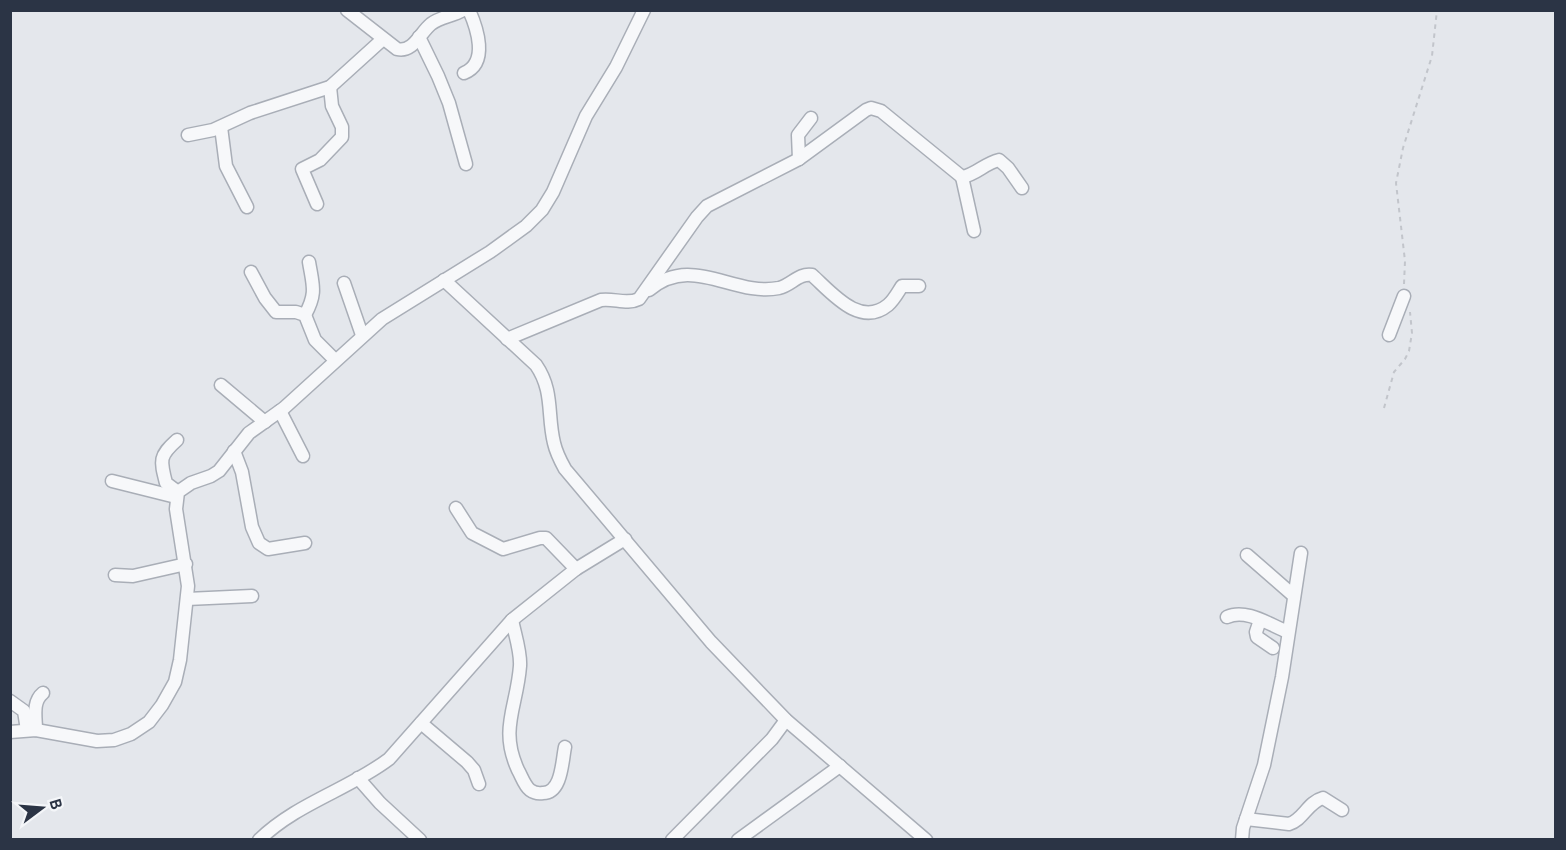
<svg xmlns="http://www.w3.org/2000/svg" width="1566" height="850" font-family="Cabin,sans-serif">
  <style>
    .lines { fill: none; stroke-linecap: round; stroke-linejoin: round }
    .minor-casing { stroke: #a9aeb7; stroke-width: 15 }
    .path { stroke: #c2c5cb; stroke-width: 2; stroke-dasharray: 4.5 4.5; stroke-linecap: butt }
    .minor { stroke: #f7f8fa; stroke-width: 12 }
  </style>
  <rect width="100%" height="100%" fill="#e4e7ec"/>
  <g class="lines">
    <defs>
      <g id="minor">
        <path d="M347 10 397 49C413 53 420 33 431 24 440 17 453 16 463 10"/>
        <path d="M419 37 438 76 449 103 466 164"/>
        <path d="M464 73C489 63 477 28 469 10"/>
        <path d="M221 127 226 166 247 207"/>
        <path d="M188 135 213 130 250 113 330 87 383 39"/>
        <path d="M799 159 798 135 811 118"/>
        <path d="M962 177 974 231"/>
        <path d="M317 204 302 169 320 160 342 137V127L332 106 330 87"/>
        <path d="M251 272 265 298 276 312H296L305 315 315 340 335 360"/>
        <path d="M444 280 536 365C554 391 547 415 554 443 556 452 560 460 565 469L711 642 786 720 926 840"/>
        <path d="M344 283 362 335"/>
        <path d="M649 290C692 253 733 297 779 288 792 285 798 273 812 275 832 293 860 328 888 305 894 300 898 292 902 286H919"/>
        <path d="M305 315C317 293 313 286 309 262"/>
        <path d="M1389 335 1404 296"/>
        <path d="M507 339 601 300C614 298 627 305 639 299L697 217 707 206 799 159 866 110 871 108 881 111 962 177C976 175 985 163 999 160L1008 168 1022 188"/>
        <path d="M221 385 265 422"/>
        <path d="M280 411 303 456"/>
        <path d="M177 440C159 456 160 460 166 483L178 492"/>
        <path d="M234 451 242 472 252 527 259 543 268 549 305 543"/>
        <path d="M112 481 176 497"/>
        <path d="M456 508 472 533 503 549 540 538H546L576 569"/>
        <path d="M1247 555 1294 596"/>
        <path d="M115 575 133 576 186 564"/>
        <path d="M187 599 252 596"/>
        <path d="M1227 617C1246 608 1270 625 1288 632"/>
        <path d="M512 620C515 635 521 652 520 666 517 707 499 729 518 770 522 777 524 785 530 790 534 793 537 794 543 793 562 793 562 761 565 747"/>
        <path d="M1260 620 1256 632 1257 637 1273 648"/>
        <path d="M10 701 24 711 27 730"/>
        <path d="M421 723 467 762 474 770 479 784"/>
        <path d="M36 730C36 717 32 702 43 693"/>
        <path d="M10 732 36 730 97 741 114 740 131 734 149 722 162 705 175 682 180 660 188 586 176 509 178 492 191 483 211 476 219 471 249 433 284 408 382 319 490 252 526 226 542 210 553 192 586 116 616 67 644 10"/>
        <path d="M358 778 380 803 420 840"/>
        <path d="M1246 819 1289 824C1303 820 1308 802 1323 798L1342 810"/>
        <path d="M259 840C297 803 348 790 389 759L512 620 576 569 625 539"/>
        <path d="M672 840 772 739 786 720"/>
        <path d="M738 840 840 766"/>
        <path d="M1242 840 1243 828 1264 765 1282 677 1301 553"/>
      </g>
    </defs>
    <use href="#minor" class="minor-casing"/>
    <g class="path">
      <path d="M1404 284 1405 261 1396 183 1403 148 1432 56 1437 10"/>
      <path d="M1384 408 1394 372 1405 359 1409 351 1412 333 1410 312"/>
    </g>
    <use href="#minor" class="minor"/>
  </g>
  <rect width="1566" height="850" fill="none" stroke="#2b3445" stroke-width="24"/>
  <g transform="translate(42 808) rotate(74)" stroke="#f4f6f9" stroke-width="4.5" paint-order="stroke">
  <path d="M0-4.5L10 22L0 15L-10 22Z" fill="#2b3445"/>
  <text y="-9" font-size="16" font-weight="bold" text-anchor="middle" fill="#2b3445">B</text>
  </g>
</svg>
